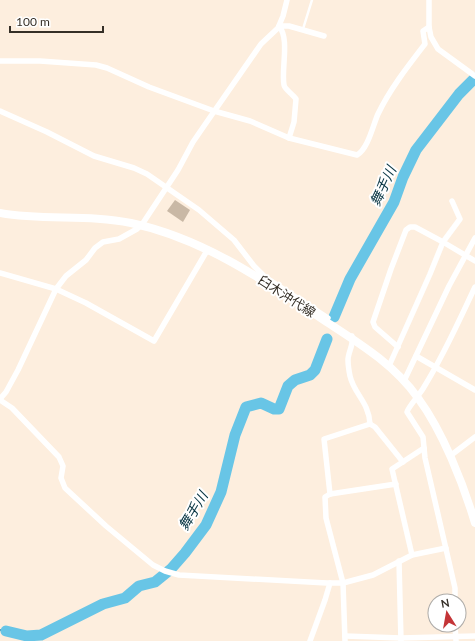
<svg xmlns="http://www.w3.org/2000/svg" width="475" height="641" font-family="Lato,'Noto Sans JP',sans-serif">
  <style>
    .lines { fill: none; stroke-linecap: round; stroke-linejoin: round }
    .stream { stroke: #5998ad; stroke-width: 2 }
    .river { stroke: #68c5e6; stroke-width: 11 }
    .building { fill: #c9b8a5 }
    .service { stroke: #fff; stroke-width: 2.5 }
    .minor { stroke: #fff; stroke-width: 5.5 }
    .secondary { stroke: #fff; stroke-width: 8 }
    .labels { text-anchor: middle; stroke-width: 4; stroke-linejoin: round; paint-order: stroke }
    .street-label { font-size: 13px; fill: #352f27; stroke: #fff }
    .water-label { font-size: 14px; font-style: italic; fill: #073442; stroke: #fff }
  </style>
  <rect width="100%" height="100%" fill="#fdeede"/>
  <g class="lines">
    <path class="stream" d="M0 630 6 631"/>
    <g class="river">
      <path d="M334 317 350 279 394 202 403 177 416 150 459 94 475 78"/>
      <path d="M6 631 27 636 41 635 103 604 125 598 139 586 155 582 171 569 185 553 206 525 221 492 235 435 246 407 261 403 274 409H279L288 386 295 380 310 375 315 370 327 339"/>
    </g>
  </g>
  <path class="building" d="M175 200 190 210 183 222 167 211Z"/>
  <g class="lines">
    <path class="service" d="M303 29 312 0"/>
    <g class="minor">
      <path d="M429 0V27L431 37 438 49 475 76"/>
      <path d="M0 61H40L96 65 107 68 149 87 214 111 250 121 289 138 357 155C368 149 373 125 378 114 390 89 408 66 425 44L423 31 429 27"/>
      <path d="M0 111 47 132 94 156 134 168 147 174 199 210 234 240 254 266 265 277 328 318"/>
      <path d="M289 138 294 122 296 99C293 94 285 90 284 85 281 69 290 39 279 26H289L324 36"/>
      <path d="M0 273 56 289 86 303 154 341 208 249"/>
      <path d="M352 336C354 345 348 352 348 360 348 365 349 371 350 376 354 394 369 402 370 424"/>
      <path d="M398 347 375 327 373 322 391 269 406 230 410 227H415L443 242 475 261"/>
      <path d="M416 356 475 390"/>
      <path d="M389 366 430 274 443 242 460 219 452 201"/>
      <path d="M404 381 449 286 475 238"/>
      <path d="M0 399 6 392 18 370 56 289 66 276 86 260 95 248 103 242 119 239 137 229 143 223 178 170 193 142 204 126 261 44 278 28 283 16 287 0"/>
      <path d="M0 400 12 408 59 457 63 466 61 478 65 488 106 526 153 565 165 571 179 575 327 583H343L373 575 412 555 446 548"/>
      <path d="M450 456 475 437"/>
      <path d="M330 494 324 439 370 424 375 427 403 462"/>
      <path d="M412 555 392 469 424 448"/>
      <path d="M399 561 401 641"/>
      <path d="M455 601V588L425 458 423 437 407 412C408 407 421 393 424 387 444 355 459 321 475 287"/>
      <path d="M455 625 456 641"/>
      <path d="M345 636 401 638 475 636"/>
      <path d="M310 641 325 600 330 583"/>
      <path d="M345 641 343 583 326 518 325 497 330 494 396 484"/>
    </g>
    <path class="secondary" d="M0 213C43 221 88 214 131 223 202 238 262 279 322 319 357 342 393 363 418 398 443 432 463 483 475 523"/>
  </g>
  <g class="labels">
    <g class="street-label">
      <text transform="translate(287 296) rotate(33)" y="5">臼木沖代線</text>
    </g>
    <g class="water-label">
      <text transform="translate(383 186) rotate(-65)" y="5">舞手川</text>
      <text transform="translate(193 511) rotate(-59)" y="5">舞手川</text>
    </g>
  </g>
  <g transform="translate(447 613) rotate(349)"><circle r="19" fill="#ffffff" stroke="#aeaca9"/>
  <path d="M0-3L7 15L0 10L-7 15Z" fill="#c43537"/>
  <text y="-6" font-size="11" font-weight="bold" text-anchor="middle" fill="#352f27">N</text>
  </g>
  <path d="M10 26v6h93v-6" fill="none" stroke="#352f27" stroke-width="2"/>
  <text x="16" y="26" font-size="12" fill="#352f27" stroke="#ffffff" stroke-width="3" paint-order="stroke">100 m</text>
</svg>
